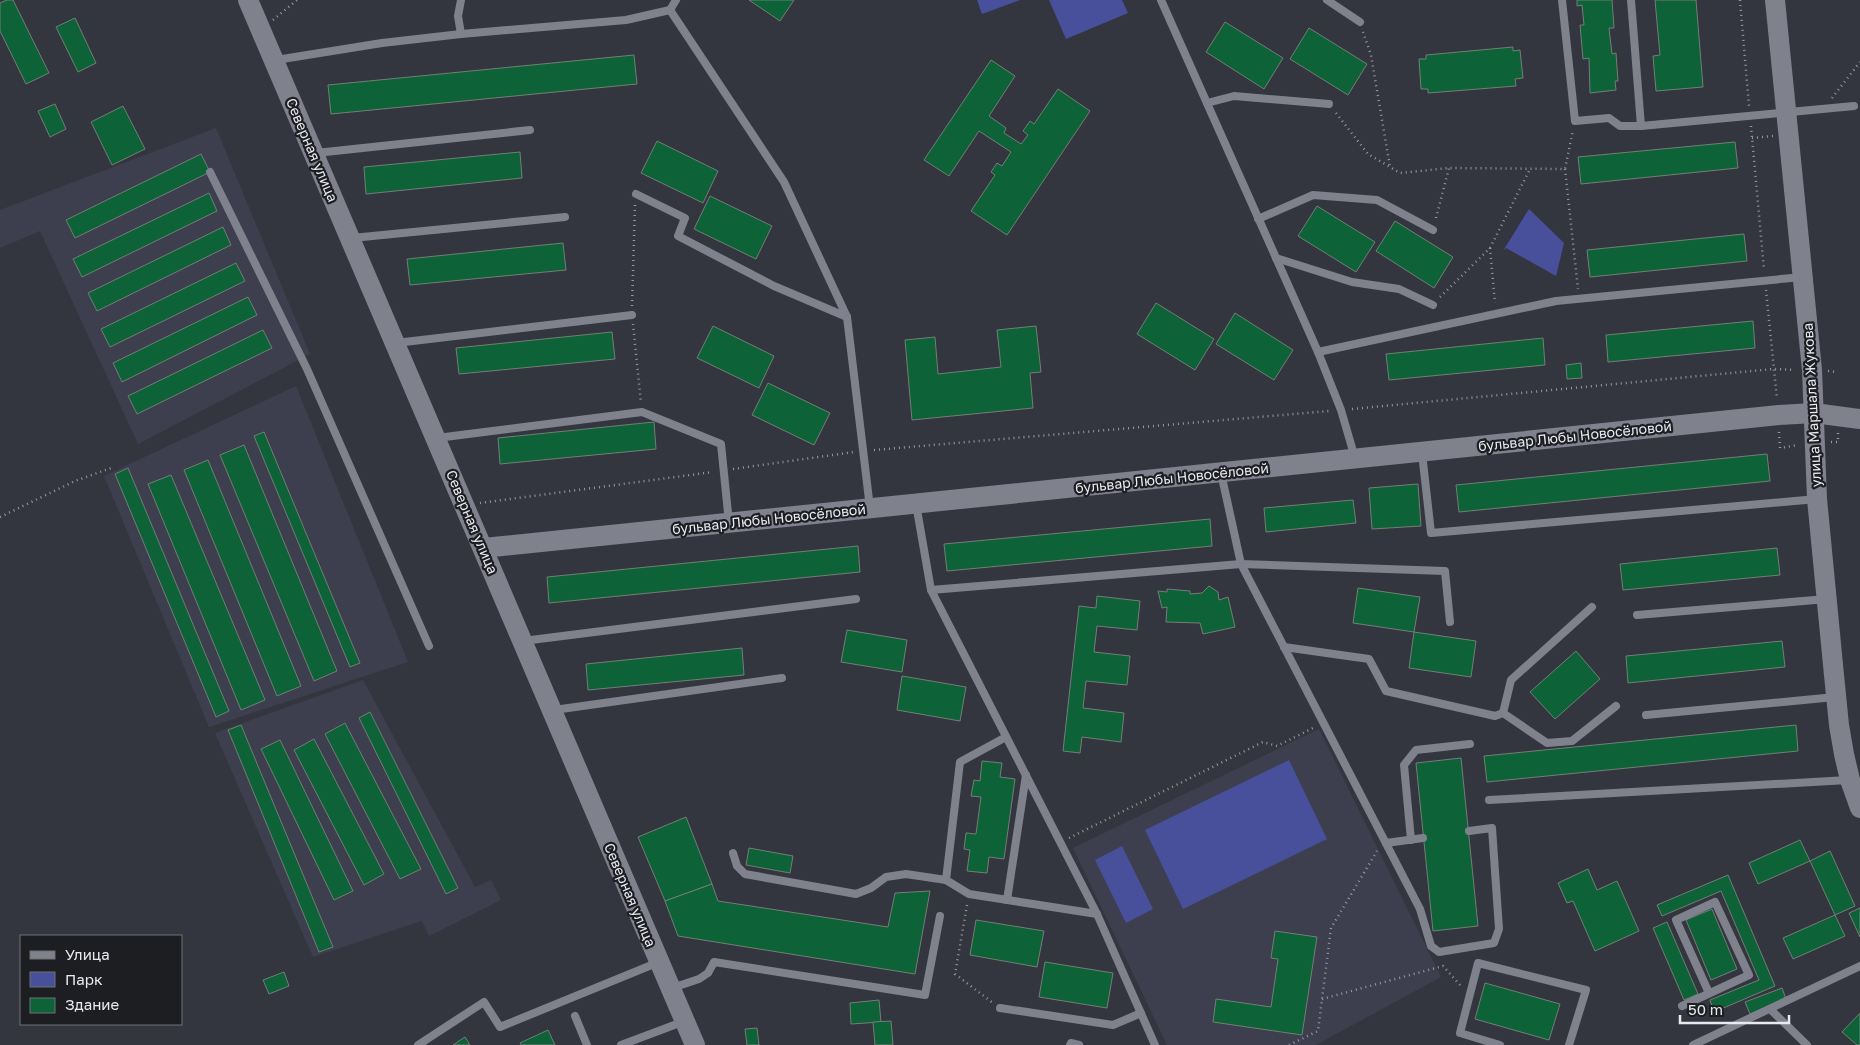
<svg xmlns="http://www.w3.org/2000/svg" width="1860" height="1045" font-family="'Golos Text',sans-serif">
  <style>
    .built { fill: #3d3f4e }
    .green { fill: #48509b }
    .building { fill: #0d6238; stroke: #737e76 }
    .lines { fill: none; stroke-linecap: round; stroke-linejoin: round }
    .path { stroke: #9799a0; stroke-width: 2.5; stroke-dasharray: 1 4; stroke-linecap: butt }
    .service { stroke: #7f818c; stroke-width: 8 }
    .tertiary { stroke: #7f818c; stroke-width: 20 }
    .labels { text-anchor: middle; stroke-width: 4.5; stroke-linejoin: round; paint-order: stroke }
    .street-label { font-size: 14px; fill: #e9eaf0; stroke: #1d1e22 }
  </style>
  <rect width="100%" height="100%" fill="#34363f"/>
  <g class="built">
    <path d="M216 128 310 354 138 444 40 231 0 248V210Z"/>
    <path d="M296 386 408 662 209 727 104 476Z"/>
    <path d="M363 680 475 887 491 880 501 900 429 936 422 921 313 957 215 733Z"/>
    <path d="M1319 729 1441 977 1316 1045H1167L1073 848Z"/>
  </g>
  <g class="green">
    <path d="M977 0H1020L982 14Z"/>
    <path d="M1049 0H1122L1128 13 1066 39Z"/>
    <path d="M1529 209 1564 243 1556 276 1506 248 1503 251Z"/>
    <path d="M1289 760 1327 839 1183 909 1145 830Z"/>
    <path d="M1122 846 1153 909 1126 923 1095 860Z"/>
  </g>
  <g class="building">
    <path d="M7 0H13L49 73 26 84 0 31V3Z"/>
    <path d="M749 0H794L780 21Z"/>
    <path d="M1577 0H1612L1614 28H1609L1612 54 1616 53 1618 81H1615L1616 90 1590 93 1589 58 1583 59 1580 25H1584L1582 5 1577 6Z"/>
    <path d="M1655 0H1696L1703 87 1656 91 1653 56 1660 55Z"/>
    <path d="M75 18 96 63 78 72 56 27Z"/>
    <path d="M1225 22 1283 58 1264 89 1206 52Z"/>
    <path d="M1309 28 1367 64 1348 95 1290 59Z"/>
    <path d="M1513 47V51L1520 50 1523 78 1515 79 1516 86 1428 93V89H1421L1419 59H1426V55Z"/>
    <path d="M634 55 637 84 331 114 328 85Z"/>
    <path d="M991 60 1015 76 989 116 1006 128 1004 133 1021 144 1028 135 1023 131 1030 121 1034 124 1058 89 1090 111 1007 235 971 211 995 175 991 172 997 163 1002 166 1011 152 979 131 949 176 924 160Z"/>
    <path d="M55 104 66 129 50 137 38 111Z"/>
    <path d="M123 106 145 149 112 165 91 122Z"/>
    <path d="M657 141 718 171 703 203 641 173Z"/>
    <path d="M1735 142 1738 168 1581 184 1578 157Z"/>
    <path d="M520 152 522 178 366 194 364 167Z"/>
    <path d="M201 154 210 172 75 238 66 220Z"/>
    <path d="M209 193 217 211 82 277 73 259Z"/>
    <path d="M710 196 772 226 756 259 694 229Z"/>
    <path d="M1317 206 1375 242 1356 272 1298 236Z"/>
    <path d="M1395 221 1453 257 1434 288 1376 251Z"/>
    <path d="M223 227 231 245 97 311 88 293Z"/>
    <path d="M1744 234 1747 261 1590 277 1587 250Z"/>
    <path d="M563 243 566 270 410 285 407 259Z"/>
    <path d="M236 263 245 281 110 347 101 329Z"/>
    <path d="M248 297 257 315 122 382 113 363Z"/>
    <path d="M1156 303 1214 339 1195 370 1137 334Z"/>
    <path d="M1235 313 1293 350 1274 380 1216 344Z"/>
    <path d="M1753 321 1755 348 1608 362 1606 335Z"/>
    <path d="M713 326 774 356 759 388 697 358Z"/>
    <path d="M1036 326 1041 372 1030 373 1033 408 912 420 905 340 935 337 938 374 1001 367 997 330Z"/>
    <path d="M263 330 272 348 137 414 128 396Z"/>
    <path d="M612 332 615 359 459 374 456 348Z"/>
    <path d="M1543 338 1545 365 1389 380 1386 354Z"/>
    <path d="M1581 363 1582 378 1567 379 1566 365Z"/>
    <path d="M768 383 830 413 814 445 752 415Z"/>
    <path d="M654 422 656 449 500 464 498 438Z"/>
    <path d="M264 432 360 663 350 667 254 436Z"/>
    <path d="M244 445 337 671 314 681 220 455Z"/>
    <path d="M1767 454 1770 481 1459 512 1456 485Z"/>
    <path d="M208 460 301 686 277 696 184 470Z"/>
    <path d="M128 468 229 711 216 717 115 474Z"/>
    <path d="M171 475 265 700 241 710 148 484Z"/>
    <path d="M1418 484 1421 526 1372 529 1369 488Z"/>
    <path d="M1353 500 1356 523 1266 532 1264 508Z"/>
    <path d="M1210 519 1212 546 947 571 944 544Z"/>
    <path d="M858 546 860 572 549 603 547 577Z"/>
    <path d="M1777 548 1780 575 1623 590 1620 564Z"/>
    <path d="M1209 586 1218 592 1219 600 1228 597 1235 627 1203 634 1200 623 1166 622 1167 607 1162 608 1158 591 1167 592V589L1190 591V594L1202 593Z"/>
    <path d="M1358 588 1420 597 1414 632 1353 623Z"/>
    <path d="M1097 596 1140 601 1137 630 1097 626 1094 652 1130 656 1127 685 1086 681 1083 708 1124 713 1121 742 1082 737 1080 753 1063 751 1079 606 1096 608Z"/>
    <path d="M847 630 907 640 902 672 841 662Z"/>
    <path d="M1414 632 1476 641 1471 677 1409 668Z"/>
    <path d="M1782 641 1785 667 1628 683 1626 656Z"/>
    <path d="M742 648 744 675 588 690 586 664Z"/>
    <path d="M1576 651 1600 679 1555 719 1530 692Z"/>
    <path d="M902 676 966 687 960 721 897 710Z"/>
    <path d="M370 712 458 888 446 894 359 718Z"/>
    <path d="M345 723 421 869 400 879 325 734Z"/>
    <path d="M241 725 333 947 319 952 228 730Z"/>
    <path d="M1796 725 1798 751 1487 782 1484 756Z"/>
    <path d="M314 739 384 874 364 885 294 750Z"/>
    <path d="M280 740 353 891 334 900 261 749Z"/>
    <path d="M1461 758 1478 926 1433 931 1416 763Z"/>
    <path d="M982 761 1002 763 1000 777 1015 779 1004 859 989 857 987 873 967 871 970 850 964 849 966 833 976 834 981 797 971 796 974 780 980 781Z"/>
    <path d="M686 817 712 884 665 901 638 837Z"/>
    <path d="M1800 840 1810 861 1758 884 1749 863Z"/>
    <path d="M749 848 793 856 790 873 746 865Z"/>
    <path d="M1830 851 1855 906 1835 915 1810 861Z"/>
    <path d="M1588 869 1597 890 1617 881 1639 931 1595 951 1573 901 1567 903 1558 883Z"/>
    <path d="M1728 875 1775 986 1714 1012 1710 1000 1759 980 1721 891 1662 916 1657 905Z"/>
    <path d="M712 884 718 901 888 927 895 893 930 891 915 974 678 936 665 901Z"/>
    <path d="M1860 908V937L1849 913Z"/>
    <path d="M1712 909 1737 969 1711 980 1686 920Z"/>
    <path d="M1835 915 1845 936 1793 959 1783 938Z"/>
    <path d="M976 920 1044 931 1037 967 970 955Z"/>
    <path d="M1667 922 1698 994 1684 1000 1653 928Z"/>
    <path d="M1275 931 1317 937 1302 1035 1213 1022 1216 999 1271 1007 1278 959 1271 958Z"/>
    <path d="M1045 962 1113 973 1107 1008 1039 997Z"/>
    <path d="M284 972 289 986 269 994 263 980Z"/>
    <path d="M1485 983 1560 1004 1549 1040 1475 1019Z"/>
    <path d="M1782 988 1786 999 1750 1014 1745 1002Z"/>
    <path d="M879 1000 881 1022 851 1024 850 1003Z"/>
    <path d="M1860 1013V1045H1857L1842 1032Z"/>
    <path d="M891 1021 893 1045H875L873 1022Z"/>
    <path d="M757 1028 759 1045H747L745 1029Z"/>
    <path d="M548 1030 555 1045H521L520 1043Z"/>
    <path d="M465 1037 470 1045H453Z"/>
  </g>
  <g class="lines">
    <g class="path">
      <path d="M1740 0 1749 106"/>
      <path d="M273 20 297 0"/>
      <path d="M1363 32 1371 55 1390 167"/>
      <path d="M1832 98 1860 62"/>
      <path d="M1336 113 1368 154 1400 173 1449 168 1565 169 1573 130"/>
      <path d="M1751 126 1764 270"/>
      <path d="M1752 138 1773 136"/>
      <path d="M1565 169 1578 289"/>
      <path d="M1436 218 1449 168"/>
      <path d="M1490 248 1495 303"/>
      <path d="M1766 290 1777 399"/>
      <path d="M1440 297 1490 248 1530 169"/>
      <path d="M632 306 635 204"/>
      <path d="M633 324 641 403"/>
      <path d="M1828 371 1836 372"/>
      <path d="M1352 409 1773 369 1795 370"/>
      <path d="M1779 432 1780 448 1798 445"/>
      <path d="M1831 442H1838V432"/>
      <path d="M874 450 1329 411"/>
      <path d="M733 469 854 452"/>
      <path d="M480 503 713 472"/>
      <path d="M0 517 75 481 114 467"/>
      <path d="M1069 838 1263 742 1277 746 1313 728"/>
      <path d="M967 905 955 974 993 1003"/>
      <path d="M1322 999 1443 966 1461 986"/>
      <path d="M1289 1045 1318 1031 1331 928 1377 851"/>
    </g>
    <g class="service">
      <path d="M461 0 458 16 461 34"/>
      <path d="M1161 0 1318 352 1341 410 1355 458"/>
      <path d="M1327 0 1360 22"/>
      <path d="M1562 0 1575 121 1609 118 1620 126H1641L1854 106"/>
      <path d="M1631 0 1641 126"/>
      <path d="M670 10 784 182 847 317 870 508"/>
      <path d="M276 60 382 43 461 34 626 20 670 10 676 0"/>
      <path d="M1207 103 1234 96 1329 104"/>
      <path d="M316 153 530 130"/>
      <path d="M210 172 307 369 429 646"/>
      <path d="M636 194 685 218 678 236 774 286 847 317"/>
      <path d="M1258 219 1313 195 1377 200 1433 230"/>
      <path d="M352 238 565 217"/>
      <path d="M1276 258 1352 282 1399 289 1433 305"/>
      <path d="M396 343 632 315"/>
      <path d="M1318 352 1556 301 1802 277"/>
      <path d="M437 438 642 412 721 444 729 523"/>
      <path d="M1422 453 1431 533 1817 499"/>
      <path d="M1221 473 1241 564 1420 909 1431 946 1439 952 1494 943 1499 929 1492 828 1469 831"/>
      <path d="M916 504 931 590 1097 914 1155 1045"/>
      <path d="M931 590 1241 564 1445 571 1450 622"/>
      <path d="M1637 615 1827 599"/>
      <path d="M523 641 856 599"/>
      <path d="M1284 647 1369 659 1386 691 1495 716 1503 713 1511 680 1592 607"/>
      <path d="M554 710 782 678"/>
      <path d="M1503 713 1547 743 1572 741 1616 706"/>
      <path d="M1646 715 1835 697"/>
      <path d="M1006 737 960 762 946 880 969 894 1097 914"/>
      <path d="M1489 800 1848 780"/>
      <path d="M1411 840 1404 765 1416 750 1470 744"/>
      <path d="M1386 843 1423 838"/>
      <path d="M733 853 737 866 745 874 856 894 871 888 886 877 906 874 946 880"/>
      <path d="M1007 900 1026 775"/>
      <path d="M672 988 699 979 708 973 714 962 925 995 940 916"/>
      <path d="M1682 1006 1749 975 1715 902 1676 920 1709 993"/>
      <path d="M1000 1008 1113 1025 1141 1013"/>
      <path d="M1770 1009 1807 1045"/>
      <path d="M575 1016 587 1045"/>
      <path d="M418 1045 484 1002 500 1027 659 962"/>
      <path d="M621 1045 685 1021"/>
      <path d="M1070 1045 1071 1043 1079 1045"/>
      <path d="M1500 1045 1460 1033 1478 963 1586 990 1569 1045"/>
      <path d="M1693 1045 1860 966"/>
    </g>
    <g class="tertiary">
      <path d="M248 0 695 1045"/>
      <path d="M1775 0 1812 370 1817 499 1834 675 1839 725 1844 754 1850 780 1860 808"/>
      <path d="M483 548 1779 415 1814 413 1860 419"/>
    </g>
  </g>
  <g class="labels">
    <g class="street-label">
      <text transform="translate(312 150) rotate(67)" y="5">Северная улица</text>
      <text transform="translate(1812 405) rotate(-93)" y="5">улица Маршала Жукова</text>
      <text transform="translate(1575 436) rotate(-6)" y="5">бульвар Любы Новосёловой</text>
      <text transform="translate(1172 478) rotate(-6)" y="5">бульвар Любы Новосёловой</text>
      <text transform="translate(769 519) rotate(-6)" y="5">бульвар Любы Новосёловой</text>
      <text transform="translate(472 522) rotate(67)" y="5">Северная улица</text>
      <text transform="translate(630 895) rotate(67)" y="5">Северная улица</text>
    </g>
  </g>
  <rect x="20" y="935" width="162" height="90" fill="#1d1e22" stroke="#6f7074"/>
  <rect x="30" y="951" width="25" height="8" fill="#7f818c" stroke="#6f7074"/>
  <text x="65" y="960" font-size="15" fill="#e9eaf0">Улица</text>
  <rect x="30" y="972" width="25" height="15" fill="#48509b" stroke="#6f7074"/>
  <text x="65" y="985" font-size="15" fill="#e9eaf0">Парк</text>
  <rect x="30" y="998" width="25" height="15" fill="#0d6238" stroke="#6f7074"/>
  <text x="65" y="1010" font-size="15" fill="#e9eaf0">Здание</text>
  <path d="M1680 1015v8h109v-8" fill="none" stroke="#e9eaf0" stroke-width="2.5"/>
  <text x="1688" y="1015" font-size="15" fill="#e9eaf0" stroke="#1d1e22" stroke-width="4" paint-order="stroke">50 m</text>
</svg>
